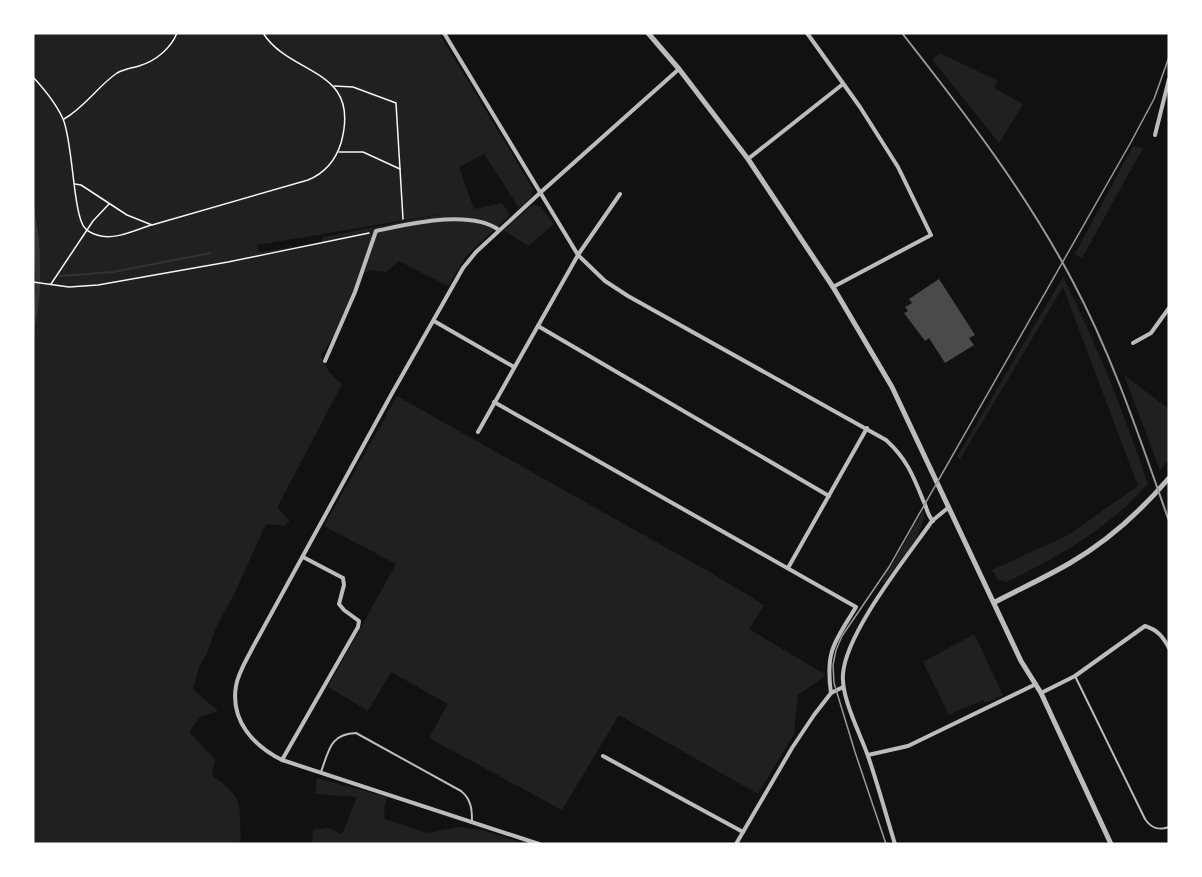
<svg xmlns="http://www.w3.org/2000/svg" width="1202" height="877" font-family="Mulish,sans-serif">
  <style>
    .green { fill: #202020; fill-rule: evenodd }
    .water { fill: #333 }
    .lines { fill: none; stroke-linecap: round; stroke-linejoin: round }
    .stream { stroke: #333; stroke-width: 2 }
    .building { fill: #4a4a4a }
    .path { stroke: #f5f5f5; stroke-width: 1.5 }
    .service { stroke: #bcbcbc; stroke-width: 2 }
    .minor { stroke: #bcbcbc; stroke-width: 4 }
    .tertiary { stroke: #bcbcbc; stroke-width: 5 }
    .tram { stroke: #9a9a9a; stroke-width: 1.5 }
    .rail { stroke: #9a9a9a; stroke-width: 2 }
  </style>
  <rect width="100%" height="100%" fill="#111"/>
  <g class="green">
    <path d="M33 33H439L533 189 531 198 519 208 484 154 459 167 474 209 502 203 510 215 466 256 448 286 399 261 386 272 370 270 361 274 343 321 321 356 329 372 342 384 277 508 290 520 285 526 266 524 235 592 216 628 207 653 199 667 193 689 218 711 200 717 189 732 215 759 212 775C244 800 239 799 241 838L238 844H33V244L36 277 41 278V274L38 225 33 200ZM448 213 323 237 320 243 259 252 257 245Z"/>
    <path d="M940 53 998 81 994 88 1023 104 999 143 932 59Z"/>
    <path d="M1133 146 1143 148 1082 258 1075 254Z"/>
    <path d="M536 205 541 207 554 224 528 246 504 230 531 206Z"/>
    <path d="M1063 277C1097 344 1124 413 1148 484 1107 529 1061 555 1007 582L998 580 992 570 1068 535 1138 486 1063 287 960 459 957 457Z"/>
    <path d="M1124 375 1169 409V459L1160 470Z"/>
    <path d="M397 396 713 574 764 605 749 629 826 675 798 695 794 734 758 794 619 715 562 810 429 738 448 704 391 672 368 711 328 687 396 564 324 526Z"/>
    <path d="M924 510C927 531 897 564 885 582L881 583Z"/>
    <path d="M974 634 1003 695 985 703 983 700 949 715 923 662Z"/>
    <path d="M317 778 387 797 384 808 385 819 427 833 459 827 482 830 526 844H312L313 830 328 828 342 834 357 797 315 794Z"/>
  </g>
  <path class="water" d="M33 200C42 245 44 290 33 334L36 279 33 244Z"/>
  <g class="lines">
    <path class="stream" d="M60 276 113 272 210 253"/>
  </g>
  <path class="building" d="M939 279 975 335 969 338 974 345 945 363 929 338 925 341 904 313 908 311 905 307 912 303 909 299Z"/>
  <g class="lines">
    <g class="path">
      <path d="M33 77C45 90 56 103 63 119 73 141 73 216 85 228 87 231 94 234 97 235 113 241 136 230 151 225"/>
      <path d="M334 86 353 87 396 103 400 169"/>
      <path d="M64 119C85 107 98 86 117 73 124 69 132 68 139 66 156 61 171 48 177 33"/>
      <path d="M339 152H363L400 169 403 219"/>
      <path d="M75 184 81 185 127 215 152 225 308 180C325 173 336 159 341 143 362 67 291 77 263 33"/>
      <path d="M33 282 69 287 98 285 228 262 369 233"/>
      <path d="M51 284 93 221 109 204"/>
    </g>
    <g class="service">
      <path d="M1075 676 1145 819C1151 828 1158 831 1169 827"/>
      <path d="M321 772C329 750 330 734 356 733L461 791C471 799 472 809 472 821"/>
    </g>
    <g class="minor">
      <path d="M444 33 578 255 605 281 628 296 886 440C906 458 913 475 923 500 927 507 927 515 933 521"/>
      <path d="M807 33 860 107 898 167 931 235 833 287"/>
      <path d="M1155 135 1169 79"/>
      <path d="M748 159 843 84"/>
      <path d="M434 321 514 367"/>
      <path d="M538 326 829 496"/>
      <path d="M1133 343 1151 333 1169 308"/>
      <path d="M325 361 355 292 376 231C410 224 469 209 499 230"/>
      <path d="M494 402 856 607C835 642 825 650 831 693"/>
      <path d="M478 432 578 255 620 194"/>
      <path d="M788 568 867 428"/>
      <path d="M1041 693 1075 676 1145 626C1158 630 1163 637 1169 648"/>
      <path d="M868 755 908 746 1036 684"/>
      <path d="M603 756 743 832"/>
      <path d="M282 760 358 627 359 621 344 610 339 604 344 585 343 578 303 557"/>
      <path d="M539 844 282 760C254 746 230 721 236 686 238 673 247 659 253 647L391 395 463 268 476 252 541 192 679 69"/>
      <path d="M736 844 792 748 814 715 831 693 843 687"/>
      <path d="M895 844C886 815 878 785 868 756 860 733 841 698 843 674 846 632 907 557 932 521L949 507"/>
    </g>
    <g class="tertiary">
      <path d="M648 33 679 69 748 159 833 287 892 387 1021 661 1041 693 1111 844"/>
      <path d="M995 602C1020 589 1046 577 1070 563 1108 541 1140 512 1169 478"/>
    </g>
    <path class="tram" d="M886 844 855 752 834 683 833 665 836 650 842 636 889 567 1131 142 1154 99 1169 57"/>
    <path class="rail" d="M902 33C964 112 1025 191 1072 280 1113 357 1140 439 1169 521"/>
  </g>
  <rect width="1202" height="877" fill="none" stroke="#ffffff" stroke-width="69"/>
</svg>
